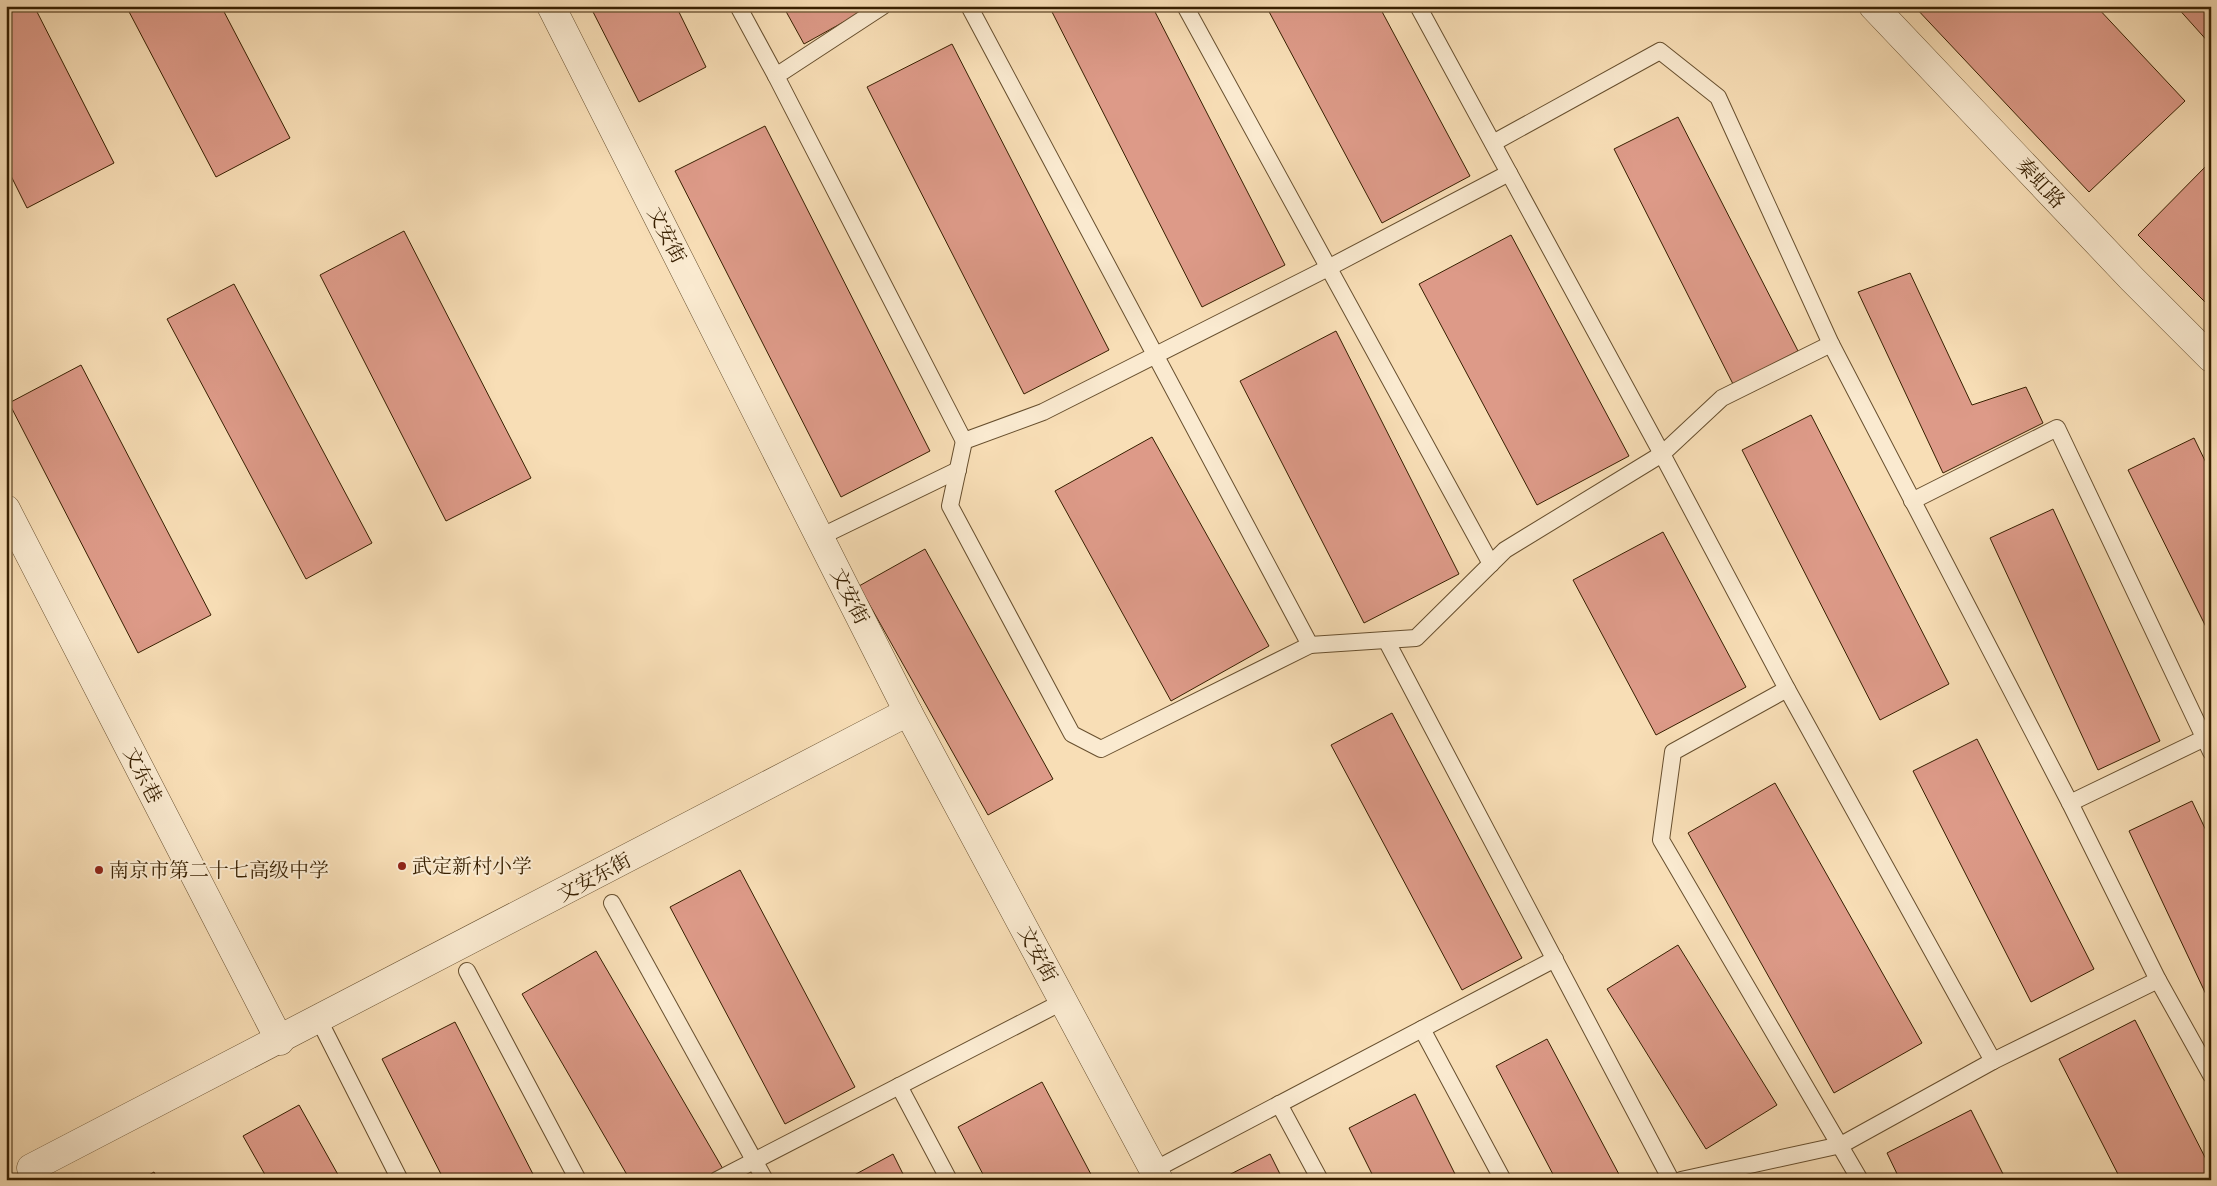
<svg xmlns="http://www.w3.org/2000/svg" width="2217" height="1186" font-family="'IM FELL Great Primer','Noto Serif SC',serif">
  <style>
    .building { fill: #dd9a88; stroke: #371f00 }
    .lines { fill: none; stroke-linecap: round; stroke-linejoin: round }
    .service-casing { stroke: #674f2e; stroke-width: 18 }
    .minor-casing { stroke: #674f2e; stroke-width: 29 }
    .tertiary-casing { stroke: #674f2e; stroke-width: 29 }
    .service { stroke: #faead0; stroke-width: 16 }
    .minor { stroke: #faead0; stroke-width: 28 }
    .tertiary { stroke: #faead0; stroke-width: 28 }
    .poi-dot { fill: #8f2418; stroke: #faead0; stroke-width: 2 }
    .labels { text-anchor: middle; stroke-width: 4; stroke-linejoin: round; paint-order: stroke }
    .street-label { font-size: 20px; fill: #371f00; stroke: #faead0 }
    .poi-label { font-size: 20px; fill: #371f00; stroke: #faead0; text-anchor: start }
  </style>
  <rect width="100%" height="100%" fill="#f8deb6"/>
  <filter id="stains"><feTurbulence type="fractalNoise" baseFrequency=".004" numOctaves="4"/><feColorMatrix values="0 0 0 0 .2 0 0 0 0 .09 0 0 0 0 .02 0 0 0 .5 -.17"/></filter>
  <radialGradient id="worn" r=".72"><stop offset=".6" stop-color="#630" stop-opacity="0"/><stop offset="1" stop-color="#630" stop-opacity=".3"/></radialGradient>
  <g class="building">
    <path d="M6 6H34L114 163 27 208 6 166Z"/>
    <path d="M126 6H221L290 138 216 177Z"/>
    <path d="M590 6H676L706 67 639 102Z"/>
    <path d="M783 6H854L858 14 804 44Z"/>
    <path d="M1049 6H1152L1285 265 1202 307Z"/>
    <path d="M1266 6H1379L1470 176 1382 223Z"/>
    <path d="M1914 6H2096L2185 101 2089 192Z"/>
    <path d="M2176 6H2211V45Z"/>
    <path d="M952 44 1109 350 1024 394 867 87Z"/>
    <path d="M1678 117 1798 351 1733 384 1614 149Z"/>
    <path d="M765 126 930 451 841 497 675 171Z"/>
    <path d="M2211 161V308L2138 235Z"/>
    <path d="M404 231 531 478 446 521 320 275Z"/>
    <path d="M1511 235 1629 456 1537 505 1419 284Z"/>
    <path d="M1910 273 1972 405 2026 387 2043 423 1943 473 1858 292Z"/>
    <path d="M234 284 372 543 306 579 167 319Z"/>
    <path d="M1336 331 1459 574 1364 623 1240 381Z"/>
    <path d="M81 365 211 615 138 653 9 403Z"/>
    <path d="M1811 415 1949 684 1880 720 1742 450Z"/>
    <path d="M1152 437 1269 646 1171 701 1055 491Z"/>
    <path d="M2194 438 2211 473V637L2128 470Z"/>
    <path d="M2053 509 2160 741 2098 770 1990 538Z"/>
    <path d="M1663 532 1746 687 1656 735 1573 580Z"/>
    <path d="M925 549 1053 779 988 815 859 586Z"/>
    <path d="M1392 713 1522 958 1462 990 1331 745Z"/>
    <path d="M1977 739 2094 969 2031 1002 1913 771Z"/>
    <path d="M1775 783 1922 1043 1834 1093 1688 833Z"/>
    <path d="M2192 801 2211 841V1005L2129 831Z"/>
    <path d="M740 870 855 1087 785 1124 670 907Z"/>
    <path d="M1678 945 1777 1105 1706 1149 1607 989Z"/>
    <path d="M596 951 723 1169 705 1180H630L522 994Z"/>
    <path d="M2135 1020 2211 1169V1180H2121L2059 1059Z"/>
    <path d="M455 1022 536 1180H444L382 1059Z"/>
    <path d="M1547 1039 1622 1180H1556L1496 1066Z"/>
    <path d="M1042 1082 1094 1180H986L958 1127Z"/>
    <path d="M1415 1094 1458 1180H1375L1349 1128Z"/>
    <path d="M299 1105 341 1180H268L243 1136Z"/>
    <path d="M1971 1110 2006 1180H1900L1887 1153Z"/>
    <path d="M893 1154 906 1180H845Z"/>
    <path d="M1270 1154 1283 1180H1219Z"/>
    <path d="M154 1172 158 1180H140Z"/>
  </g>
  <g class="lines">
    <defs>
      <g id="service">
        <path d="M738 6 776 76"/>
        <path d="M883 6 776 76 964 441 1043 412 1328 268 1509 173"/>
        <path d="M969 6 1310 645 1416 638 1505 550 1662 454 1787 689 1993 1061 2158 980 2211 1075"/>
        <path d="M1185 6 1491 564"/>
        <path d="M1418 6 1662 454 1722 398 1831 344 2070 803 2158 980"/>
        <path d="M1493 143 1660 51 1718 97 1831 344"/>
        <path d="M964 441 950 506 1072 734 1101 749 1310 645"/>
        <path d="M1912 501 2057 428 2211 752"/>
        <path d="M820 537 958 470"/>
        <path d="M1386 640 1671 1180"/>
        <path d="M1787 689 1673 752 1661 840 1860 1180"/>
        <path d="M2070 803 2211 735"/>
        <path d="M612 903 765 1180"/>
        <path d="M467 971 578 1180"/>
        <path d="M319 1020 400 1180"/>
        <path d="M1422 1029 1503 1180"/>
        <path d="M899 1086 949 1180"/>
        <path d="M1279 1104 1320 1180"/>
        <path d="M1154 1170 1555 959"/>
        <path d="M717 1180 1064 1001"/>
        <path d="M1681 1180 1841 1145 1993 1061"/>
      </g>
      <g id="minor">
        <path d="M551 6 908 712 1159 1180"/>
        <path d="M6 509 280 1041"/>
        <path d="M37 1180 31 1168 908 712"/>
      </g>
      <path id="tertiary" d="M1873 6 2132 279 2211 358"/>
    </defs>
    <use href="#service" class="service-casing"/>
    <use href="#minor" class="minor-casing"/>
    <use href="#tertiary" class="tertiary-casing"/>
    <use href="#service" class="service"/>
    <use href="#minor" class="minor"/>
    <use href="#tertiary" class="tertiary"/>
  </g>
  <g class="poi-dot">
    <circle cx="402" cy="866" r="5"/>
    <circle cx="99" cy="870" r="5"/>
  </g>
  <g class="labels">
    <g class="street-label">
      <text transform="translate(2041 183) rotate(47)" y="7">秦虹路</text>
      <text transform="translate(667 235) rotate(63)" y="7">文安街</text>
      <text transform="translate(850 596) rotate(63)" y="7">文安街</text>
      <text transform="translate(143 775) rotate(63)" y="7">文东巷</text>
      <text transform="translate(594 877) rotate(-28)" y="7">文安东街</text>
      <text transform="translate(1038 954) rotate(62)" y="7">文安街</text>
    </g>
    <g class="poi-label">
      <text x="412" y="873">武定新村小学</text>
      <text x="109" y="877">南京市第二十七高级中学</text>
    </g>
  </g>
  <rect width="2217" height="1186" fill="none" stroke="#f8deb6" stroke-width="25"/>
  <rect x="8" y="8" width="2202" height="1171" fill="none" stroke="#371f00" stroke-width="2.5"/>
  <rect x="12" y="12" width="2192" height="1161" fill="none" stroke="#371f00"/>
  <rect width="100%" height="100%" filter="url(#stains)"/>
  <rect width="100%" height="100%" fill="url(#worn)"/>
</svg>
